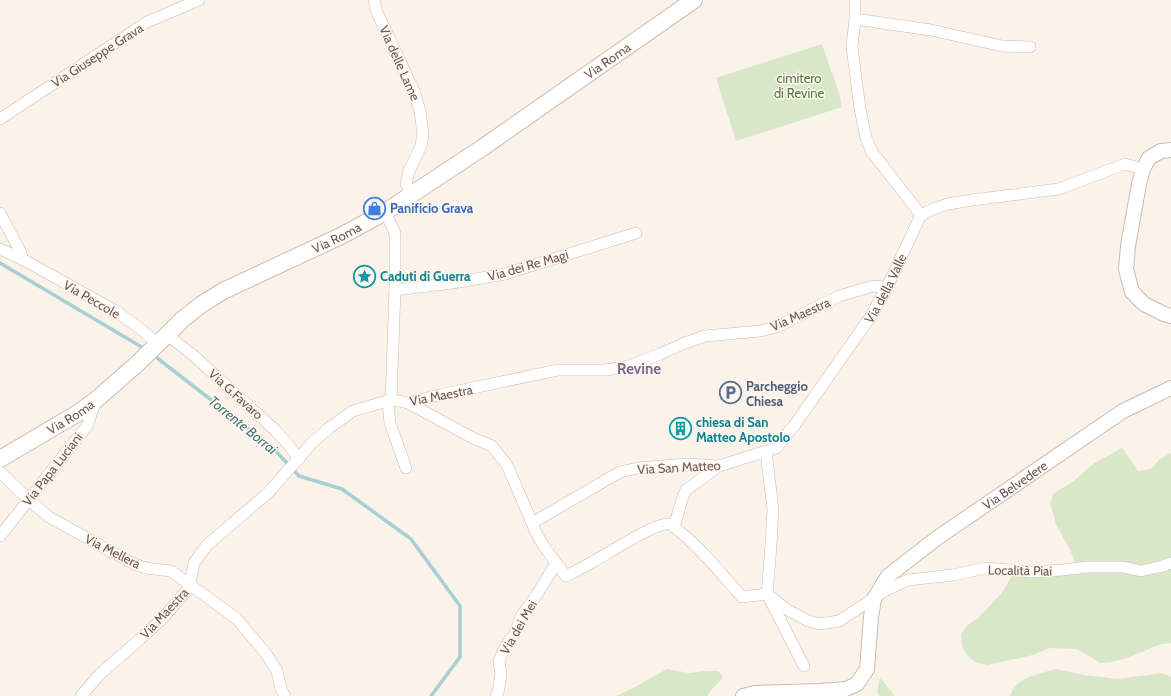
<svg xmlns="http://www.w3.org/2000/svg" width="1171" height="696" font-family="Cabin,sans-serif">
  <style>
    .green { fill: #d7e7c8 }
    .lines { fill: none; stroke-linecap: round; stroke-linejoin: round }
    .stream { stroke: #a6d0d3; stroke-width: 3.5 }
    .minor-casing { stroke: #ccbab0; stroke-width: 12 }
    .tertiary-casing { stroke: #ccbab0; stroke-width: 16 }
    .secondary-casing { stroke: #d0bcb0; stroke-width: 18 }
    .minor { stroke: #fff; stroke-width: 11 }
    .tertiary { stroke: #fff; stroke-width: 14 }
    .secondary { stroke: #fff; stroke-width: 16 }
    .labels { text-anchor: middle; stroke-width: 3; stroke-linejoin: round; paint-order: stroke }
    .street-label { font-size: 13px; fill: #73594f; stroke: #fdf7ef }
    .park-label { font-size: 13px; fill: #597848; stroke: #fdf7ef }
    .shop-label { font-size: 13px; font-weight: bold; fill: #366cbe; stroke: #fdf7ef; text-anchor: start }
    .culture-label { font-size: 13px; font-weight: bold; fill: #0d838f; stroke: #fdf7ef; text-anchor: start }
    .service-label { font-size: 13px; font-weight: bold; fill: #4e5e75; stroke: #fdf7ef; text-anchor: start }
    .water-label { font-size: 14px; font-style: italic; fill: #47777d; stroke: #fdf7ef }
    .quarter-label { font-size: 15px; font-weight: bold; fill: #7e668e; stroke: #fdf7ef }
  </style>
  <rect width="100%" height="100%" fill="#fbf2e9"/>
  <g class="green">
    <path d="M822 44 841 99H840L842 107 736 141 716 78Z"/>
    <path d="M1122 448 1138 471 1151 469 1160 459 1171 453V559L1145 567 1076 564 1070 550 1056 524 1050 503 1054 493 1074 481 1093 464Z"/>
    <path d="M1171 567V643L1161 644 1127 658 1112 662 1100 663 1086 654 1076 649 1049 648 1033 655 987 665 975 662 967 655 962 646 961 634 969 624 978 618 1001 594 1012 576 1046 577 1076 571Z"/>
    <path d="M667 669 689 673 705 671H718L723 677C719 684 710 688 708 696H616L637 686Z"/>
    <path d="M1056 669 1084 675 1118 679 1162 673 1171 677V696H1010C1015 677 1040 674 1056 669Z"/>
    <path d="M880 678 895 696H879L877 692Z"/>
  </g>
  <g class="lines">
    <g class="stream">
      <path d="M0 263 145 349"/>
      <path d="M152 354 272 447 299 476 342 489 411 539 460 606V657L431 696"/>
    </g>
    <defs>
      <g id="minor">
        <path d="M374 0 376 10 414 91 420 111 423 134 421 146 409 171 406 183 411 195"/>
        <path d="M855 0V19L852 47 860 109 866 138 872 152 921 215"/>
        <path d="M855 19 931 30 1002 46 1030 47"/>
        <path d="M0 119 147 22 199 0"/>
        <path d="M385 212 395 233V290L391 400"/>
        <path d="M0 213 21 253 22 259"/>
        <path d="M0 249 22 259 116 311 143 331 158 344"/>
        <path d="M395 290 452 283 505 274 636 233"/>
        <path d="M167 335 193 355 274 429 287 443 299 459"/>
        <path d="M388 401 390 423 406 468"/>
        <path d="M408 403 473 438 492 446 507 465 532 523C538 541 554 560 566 576 576 571 586 566 596 560 608 553 657 522 669 524 673 525 676 529 679 531 703 550 722 575 742 597L767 594"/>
        <path d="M766 452 773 509 771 545 767 594 804 666"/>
        <path d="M0 472 28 499 49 517 134 564 146 568 171 571 237 619 267 655 277 671 281 689 285 696"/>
        <path id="s1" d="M532 523 620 472 638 468 687 464 719 466 776 448 796 423 871 316 888 285 921 215 933 209 948 204 972 200 1059 189 1125 164 1143 169"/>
        <path d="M674 527 683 496 686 490 719 466"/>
        <path d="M0 536 87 426 96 400"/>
        <path d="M767 594 786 609 808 621 819 624 839 621 888 589 908 580 953 575 986 568 1031 572 1062 570 1087 567H1123L1141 571 1163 566 1171 563"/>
        <path d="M81 696 100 674 139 640 162 619 189 588 194 563 207 545 268 493 313 442 329 428 353 411 387 401H399L408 403 439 395 558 370H606L629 366 660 354 685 343 705 336 760 331 779 326 839 296 873 286 884 287 888 285"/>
        <path d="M496 696 498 693 501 675 499 661 504 649 514 635 522 615 536 596 556 563"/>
      </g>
      <g id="tertiary">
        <path d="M1171 150 1161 151 1149 158 1143 169 1139 184 1128 246 1126 269 1132 292 1144 304 1164 314 1171 316"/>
        <path id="s2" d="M743 696 755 693 819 691 846 689 857 684 867 669 871 617 874 599 888 576 937 538 1123 411 1171 388"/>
      </g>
      <g id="secondary">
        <path id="s3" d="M0 459 78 413 97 399 137 364 183 319 202 304 223 291 343 235 385 212 482 148 694 0"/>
      </g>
    </defs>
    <use href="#minor" class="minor-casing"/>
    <use href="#tertiary" class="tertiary-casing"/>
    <use href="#secondary" class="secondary-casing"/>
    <use href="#minor" class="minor"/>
    <use href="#tertiary" class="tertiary"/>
    <use href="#secondary" class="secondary"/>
  </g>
  <defs>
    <symbol id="shop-ring" viewBox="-11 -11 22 22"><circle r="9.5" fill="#fdf7ef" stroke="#3f7fe0" stroke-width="1.5"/><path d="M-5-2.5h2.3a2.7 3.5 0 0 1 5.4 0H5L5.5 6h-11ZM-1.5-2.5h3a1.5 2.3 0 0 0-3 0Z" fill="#3f7fe0"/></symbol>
    <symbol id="sight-ring" viewBox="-11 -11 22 22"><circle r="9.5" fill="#fdf7ef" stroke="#0f9aa8" stroke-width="1.5"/><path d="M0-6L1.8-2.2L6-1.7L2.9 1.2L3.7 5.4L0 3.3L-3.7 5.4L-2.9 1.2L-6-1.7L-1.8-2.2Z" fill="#0f9aa8"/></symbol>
    <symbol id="parking-ring" viewBox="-11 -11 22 22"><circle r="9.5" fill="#fdf7ef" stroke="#5c6f8a" stroke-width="1.5"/><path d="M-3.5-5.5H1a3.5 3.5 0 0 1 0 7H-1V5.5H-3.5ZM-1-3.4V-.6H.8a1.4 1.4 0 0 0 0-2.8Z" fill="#5c6f8a"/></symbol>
    <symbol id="building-ring" viewBox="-11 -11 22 22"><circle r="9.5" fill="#fdf7ef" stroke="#0f9aa8" stroke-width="1.5"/><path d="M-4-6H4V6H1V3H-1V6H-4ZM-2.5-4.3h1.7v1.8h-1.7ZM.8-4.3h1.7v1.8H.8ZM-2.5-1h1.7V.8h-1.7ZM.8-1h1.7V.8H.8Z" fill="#0f9aa8"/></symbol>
  </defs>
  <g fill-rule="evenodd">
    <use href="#shop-ring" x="362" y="196" width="25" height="25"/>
    <use href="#sight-ring" x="352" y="264" width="25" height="25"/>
    <use href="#parking-ring" x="718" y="380" width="25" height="25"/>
    <use href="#building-ring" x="668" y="416" width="25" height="25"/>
  </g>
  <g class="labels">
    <g class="street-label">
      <text transform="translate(97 55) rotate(-33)" y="5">Via Giuseppe Grava</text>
      <text dy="5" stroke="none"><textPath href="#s3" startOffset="730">Via Roma</textPath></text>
      <text transform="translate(400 63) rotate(66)" y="5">Via delle Lame</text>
      <text dy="5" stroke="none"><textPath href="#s3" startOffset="406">Via Roma</textPath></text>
      <text transform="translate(528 265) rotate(-16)" y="5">Via dei Re Magi</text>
      <text dy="5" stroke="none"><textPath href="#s1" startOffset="455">Via della Valle</textPath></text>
      <text transform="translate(92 299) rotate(30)" y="5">Via Peccole</text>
      <text transform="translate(800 314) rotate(-24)" y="5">Via Maestra</text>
      <text transform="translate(236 394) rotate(42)" y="5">Via G.Favaro</text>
      <text transform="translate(441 395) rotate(-11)" y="5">Via Maestra</text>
      <text dy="5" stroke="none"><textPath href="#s3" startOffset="82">Via Roma</textPath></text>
      <text transform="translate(679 467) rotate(-3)" y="5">Via San Matteo</text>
      <text transform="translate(52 469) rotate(-52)" y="5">Via Papa Luciani</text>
      <text dy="5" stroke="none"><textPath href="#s2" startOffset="387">Via Belvedere</textPath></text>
      <text transform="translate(113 551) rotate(27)" y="5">Via Mellera</text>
      <text transform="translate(1020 570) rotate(1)" y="5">Località Piai</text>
      <text transform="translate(164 613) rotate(-47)" y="5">Via Maestra</text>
      <text transform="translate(518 627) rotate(-60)" y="5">Via dei Mei</text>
    </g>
    <g class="park-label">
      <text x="799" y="83">cimitero<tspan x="799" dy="15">di Revine</tspan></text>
    </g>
    <g class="shop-label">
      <text x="390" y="213">Panificio Grava</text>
    </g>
    <g class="culture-label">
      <text x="380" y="281">Caduti di Guerra</text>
      <text x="696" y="427">chiesa di San<tspan x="696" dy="15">Matteo Apostolo</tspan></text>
    </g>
    <g class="service-label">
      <text x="746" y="391">Parcheggio<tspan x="746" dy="15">Chiesa</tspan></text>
    </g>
    <g class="water-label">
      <text transform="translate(243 425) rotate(39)" y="5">Torrente Borrai</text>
    </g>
    <g class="quarter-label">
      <text x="639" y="374">Revine</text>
    </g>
  </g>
</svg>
